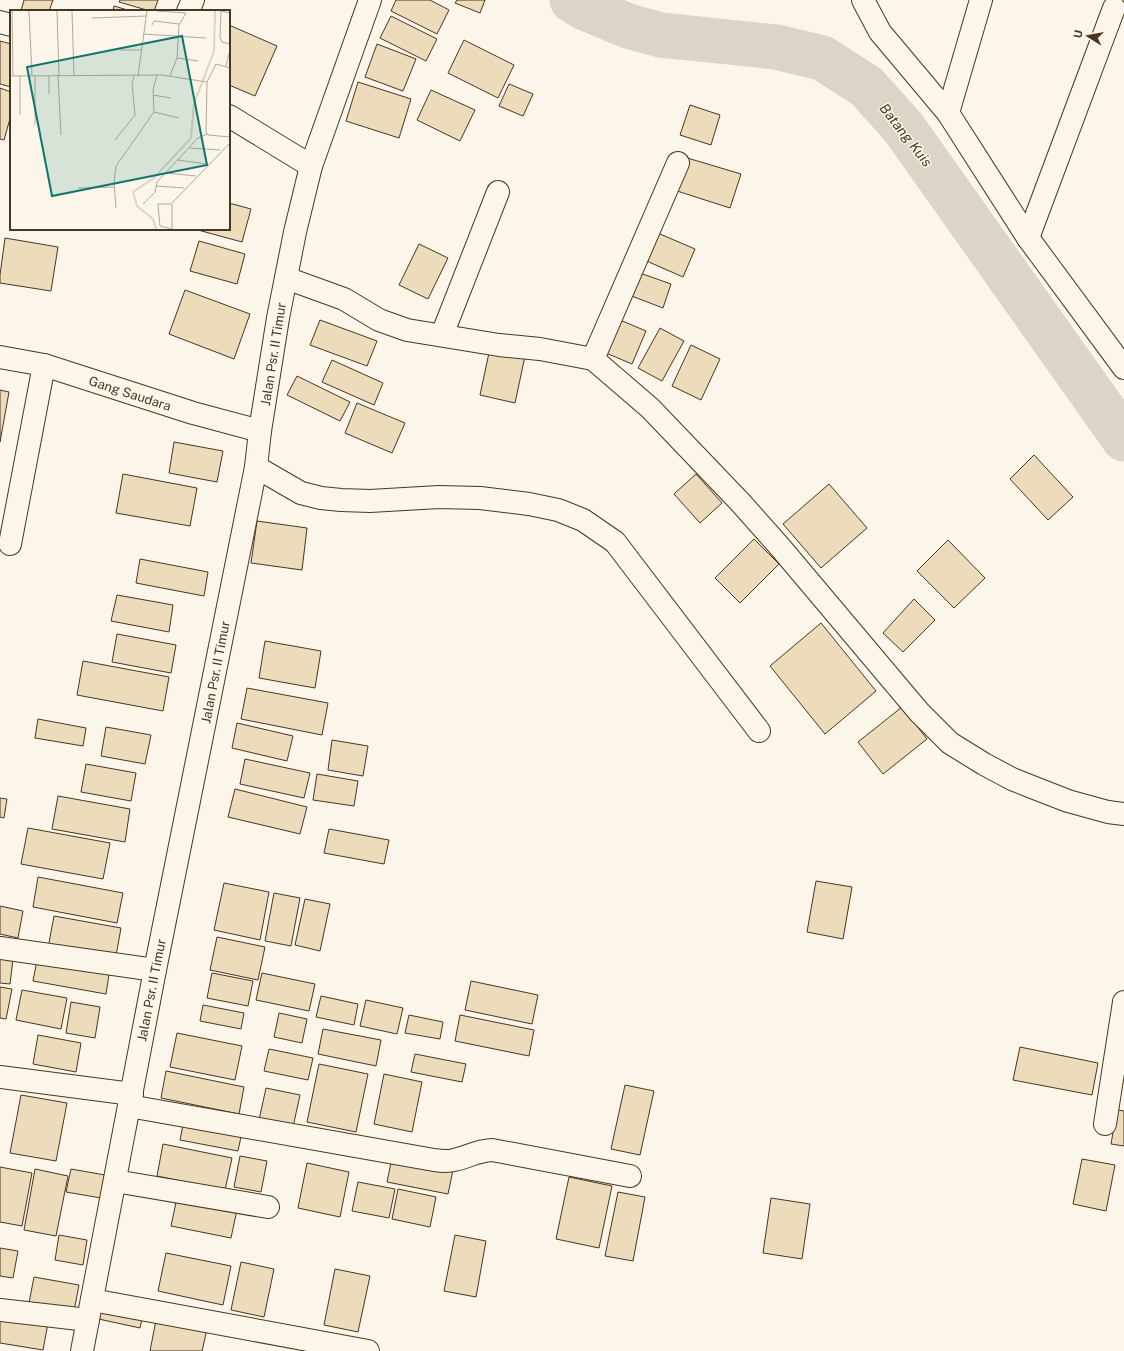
<svg xmlns="http://www.w3.org/2000/svg" width="1124" height="1351" font-family="'Public Sans',sans-serif">
  <style>
    .lines { fill: none; stroke-linecap: round; stroke-linejoin: round }
    .river { stroke: #dcd4c6; stroke-width: 45 }
    .building { fill: #ecdcbc; stroke: #4a3520 }
    .minor-casing { stroke: #4a3520; stroke-width: 24 }
    .minor { stroke: #fbf6e9; stroke-width: 22 }
    .labels { text-anchor: middle; stroke-width: 3; stroke-linejoin: round; paint-order: stroke }
    .street-label { font-size: 13px; fill: #4a3520; stroke: #fbf6e9 }
    .water-label { font-size: 14px; font-style: italic; fill: #4a3520; stroke: #fbf6e9 }
    .inset-river { fill: none; stroke: #dcd4c6; stroke-width: 2 }
    .inset-road { fill: none; stroke: #b4a999; stroke-width: 1 }
    .view { fill: #0f766e; fill-opacity: 0.15; stroke: #0f766e; stroke-width: 2 }
    .inset-edge { fill: none; stroke: #4a3520; stroke-width: 2 }
  </style>
  <rect width="100%" height="100%" fill="#fbf6e9"/>
  <g class="lines">
    <path class="river" d="M572 0 585 8 628 26 661 35 776 47 822 58 866 86 903 127 1124 439"/>
  </g>
  <g class="building">
    <path d="M24 0H53L49 11H21Z"/>
    <path d="M120 0H158L154 11H150L119 2Z"/>
    <path d="M396 0H430L449 10 437 34 391 11Z"/>
    <path d="M457 0H485L480 13 455 3Z"/>
    <path d="M114 6 131 11H113Z"/>
    <path d="M391 16 437 39 426 61 380 38Z"/>
    <path d="M229 25 277 46 255 96 229 85Z"/>
    <path d="M464 40 514 65 498 98 448 73Z"/>
    <path d="M0 41 11 44V87L0 84Z"/>
    <path d="M377 44 416 59 403 91 365 77Z"/>
    <path d="M358 82 411 99 399 138 346 121Z"/>
    <path d="M509 84 533 94 523 116 499 106Z"/>
    <path d="M0 88 11 92V115L4 140 0 139Z"/>
    <path d="M431 90 475 110 460 141 417 120Z"/>
    <path d="M690 105 720 115 711 145 680 135Z"/>
    <path d="M684 157 741 174 730 208 674 190Z"/>
    <path d="M229 203 251 209 242 242 198 230 229 229Z"/>
    <path d="M653 231 695 249 683 277 642 259Z"/>
    <path d="M5 238 58 247 51 291 0 283V275Z"/>
    <path d="M199 241 245 254 237 284 190 271Z"/>
    <path d="M419 244 448 258 428 299 399 285Z"/>
    <path d="M637 272 671 284 663 308 629 295Z"/>
    <path d="M185 290 250 314 234 359 169 334Z"/>
    <path d="M320 320 377 341 367 366 310 345Z"/>
    <path d="M620 320 646 331 632 364 606 353Z"/>
    <path d="M660 328 684 341 662 381 638 368Z"/>
    <path d="M691 345 720 359 701 400 672 386Z"/>
    <path d="M490 348 525 356 515 403 480 395Z"/>
    <path d="M332 360 383 383 374 405 322 382Z"/>
    <path d="M297 376 350 402 340 421 287 395Z"/>
    <path d="M0 390 9 392 0 442Z"/>
    <path d="M357 403 405 423 392 453 345 433Z"/>
    <path d="M174 442 223 451 217 482 169 473Z"/>
    <path d="M1034 455 1073 497 1048 520 1010 479Z"/>
    <path d="M123 474 197 488 190 526 116 513Z"/>
    <path d="M696 474 722 503 700 523 674 494Z"/>
    <path d="M829 484 867 528 821 568 783 524Z"/>
    <path d="M257 521 307 528 302 570 251 563Z"/>
    <path d="M754 539 779 564 740 603 715 578Z"/>
    <path d="M948 540 985 578 954 608 917 571Z"/>
    <path d="M140 559 208 572 204 596 136 583Z"/>
    <path d="M117 595 173 605 169 632 111 621Z"/>
    <path d="M914 599 935 620 903 652 883 633Z"/>
    <path d="M821 623 876 691 825 734 770 666Z"/>
    <path d="M117 634 176 645 171 673 112 662Z"/>
    <path d="M265 641 321 651 315 688 259 678Z"/>
    <path d="M83 661 169 677 163 711 77 695Z"/>
    <path d="M247 688 328 703 322 735 241 719Z"/>
    <path d="M902 707 927 739 883 774 858 742Z"/>
    <path d="M38 719 86 728 83 746 35 738Z"/>
    <path d="M237 723 293 736 287 761 232 748Z"/>
    <path d="M106 727 151 735 145 764 101 756Z"/>
    <path d="M332 740 368 746 363 776 328 770Z"/>
    <path d="M245 759 310 773 304 798 240 784Z"/>
    <path d="M86 764 136 773 131 801 81 792Z"/>
    <path d="M317 774 358 781 354 806 313 800Z"/>
    <path d="M235 789 307 807 300 834 228 817Z"/>
    <path d="M58 796 130 809 125 842 52 829Z"/>
    <path d="M0 798 7 799 4 818 0 817Z"/>
    <path d="M28 828 110 843 103 879 21 864Z"/>
    <path d="M329 829 389 840 384 864 324 853Z"/>
    <path d="M38 877 123 893 117 923 33 907Z"/>
    <path d="M816 881 852 887 843 939 807 932Z"/>
    <path d="M224 883 269 892 260 940 214 930Z"/>
    <path d="M274 893 300 898 291 946 265 941Z"/>
    <path d="M305 899 330 904 320 951 295 945Z"/>
    <path d="M0 906 23 911 18 938 0 934Z"/>
    <path d="M54 916 121 928 115 961 48 948Z"/>
    <path d="M217 937 265 947 258 980 210 970Z"/>
    <path d="M38 955 110 968 106 994 33 981Z"/>
    <path d="M0 957 13 959 10 984 0 983Z"/>
    <path d="M212 973 253 981 248 1006 207 998Z"/>
    <path d="M262 973 315 984 309 1011 256 1000Z"/>
    <path d="M471 981 538 995 532 1024 465 1010Z"/>
    <path d="M0 987 12 989 6 1019 0 1018Z"/>
    <path d="M22 990 67 998 61 1029 16 1020Z"/>
    <path d="M321 996 358 1004 354 1025 316 1017Z"/>
    <path d="M366 1000 403 1008 397 1034 360 1026Z"/>
    <path d="M71 1002 100 1007 95 1038 66 1033Z"/>
    <path d="M203 1005 244 1013 241 1029 200 1021Z"/>
    <path d="M279 1013 307 1019 302 1043 274 1037Z"/>
    <path d="M409 1015 443 1022 440 1039 405 1033Z"/>
    <path d="M460 1015 534 1030 529 1056 455 1041Z"/>
    <path d="M323 1029 381 1040 376 1066 318 1054Z"/>
    <path d="M177 1033 242 1046 235 1080 170 1067Z"/>
    <path d="M38 1035 81 1043 76 1072 33 1064Z"/>
    <path d="M1020 1047 1098 1063 1092 1095 1013 1080Z"/>
    <path d="M269 1049 313 1058 308 1080 264 1071Z"/>
    <path d="M415 1054 466 1064 462 1082 411 1072Z"/>
    <path d="M319 1064 368 1074 356 1132 307 1122Z"/>
    <path d="M166 1071 244 1087 239 1114 161 1098Z"/>
    <path d="M384 1074 422 1082 412 1132 374 1124Z"/>
    <path d="M625 1085 654 1091 640 1155 611 1149Z"/>
    <path d="M266 1088 300 1095 293 1127 259 1120Z"/>
    <path d="M21 1095 67 1103 56 1161 10 1153Z"/>
    <path d="M1117 1110 1124 1111V1146L1111 1144Z"/>
    <path d="M184 1120 242 1132 238 1151 180 1140Z"/>
    <path d="M163 1144 232 1158 225 1190 157 1176Z"/>
    <path d="M240 1156 267 1161 261 1192 234 1187Z"/>
    <path d="M392 1158 453 1170 448 1194 387 1182Z"/>
    <path d="M1082 1159 1115 1165 1106 1211 1073 1204Z"/>
    <path d="M307 1163 349 1172 340 1217 298 1208Z"/>
    <path d="M0 1167 32 1173 22 1226 0 1222Z"/>
    <path d="M35 1169 68 1176 56 1236 24 1230Z"/>
    <path d="M71 1169 105 1175 101 1198 66 1192Z"/>
    <path d="M569 1177 612 1186 599 1248 556 1239Z"/>
    <path d="M358 1182 395 1189 389 1218 352 1211Z"/>
    <path d="M398 1189 436 1197 430 1227 392 1219Z"/>
    <path d="M618 1192 645 1197 633 1261 605 1256Z"/>
    <path d="M178 1193 238 1205 231 1238 171 1226Z"/>
    <path d="M771 1198 810 1204 802 1259 763 1253Z"/>
    <path d="M59 1235 87 1240 83 1265 55 1260Z"/>
    <path d="M455 1235 486 1241 476 1297 444 1291Z"/>
    <path d="M0 1248 18 1251 13 1278 0 1276Z"/>
    <path d="M166 1253 231 1266 223 1305 158 1291Z"/>
    <path d="M241 1262 274 1269 264 1317 231 1310Z"/>
    <path d="M335 1269 370 1276 358 1332 324 1325Z"/>
    <path d="M34 1277 79 1285 74 1311 29 1303Z"/>
    <path d="M96 1304 143 1314 140 1328 94 1318Z"/>
    <path d="M0 1314 48 1323 43 1350 0 1343Z"/>
    <path d="M157 1315 208 1325 202 1351H150Z"/>
  </g>
  <g class="lines">
    <defs>
      <g id="minor">
        <path d="M863 0 880 32 948 113 1028 238 1124 368"/>
        <path d="M188 11 193 0"/>
        <path d="M0 22 11 25"/>
        <path d="M948 113 981 0"/>
        <path d="M229 116 311 166"/>
        <path d="M1028 238 1114 8"/>
        <path d="M286 278 344 299 379 320 407 330 499 345 540 349 593 359 650 408 740 502 780 547 919 712 950 743 984 764 1012 779 1032 787 1068 801 1108 812 1124 814"/>
        <path d="M442 335 498 192"/>
        <path d="M0 357 44 365 193 413 260 431"/>
        <path d="M593 359 678 163"/>
        <path d="M256 467 301 493 321 498 341 500 370 501 439 497 480 498 529 504 558 510 583 520 615 542 759 731"/>
        <path d="M10 544 44 365"/>
        <path d="M0 948 155 970"/>
        <path d="M0 1077 132 1094"/>
        <path d="M129 1106 434 1160C441 1161 447 1162 454 1160 469 1157 475 1151 492 1150L630 1176"/>
        <path d="M1105 1124 1124 1002"/>
        <path d="M115 1181 268 1207"/>
        <path d="M92 1300 368 1351"/>
        <path d="M0 1310 88 1320"/>
        <path d="M82 1351 155 970 256 467 260 431 278 318 295 232 311 166 370 0"/>
      </g>
    </defs>
    <use href="#minor" class="minor-casing"/>
    <use href="#minor" class="minor"/>
  </g>
  <g class="labels">
    <g class="street-label">
      <text transform="translate(273 354) rotate(-81)" y="5">Jalan Psr. II Timur</text>
      <text transform="translate(130 393) rotate(18)" y="5">Gang Saudara</text>
      <text transform="translate(215 672) rotate(-79)" y="5">Jalan Psr. II Timur</text>
      <text transform="translate(151 990) rotate(-79)" y="5">Jalan Psr. II Timur</text>
    </g>
    <g class="water-label">
      <text transform="translate(906 135) rotate(52)" y="5">Batang Kuis</text>
    </g>
  </g>
  <g transform="translate(10 10)">
    <rect width="220" height="220" fill="#fbf6e9"/>
    <path class="inset-river" d="M146 219 143 209 127 196 123 182 144 168 181 128 184 94 204 41 205 1"/>
    <path class="inset-road" d="M2 1 3 66M19 1 22 66M47 1 49 66M62 1 64 66M147 1 176 3 169 15 167 48M220 3 211 1 210 27 212 32 220 34M82 8 136 6M142 15 144 11 169 14M133 24 196 28M110 40H131M216 56 220 40M220 58 206 54 197 72 196 122 198 125 220 127M0 66 152 65 197 72M10 66V105M25 66V115M39 66V84M48 66 51 125M128 66 137 1M160 66 167 48 188 51M143 85 161 88M144 102 169 108M105 130 125 105 122 74 124 66M180 138 210 140M168 150 196 154M156 163 186 166M146 176 174 178M68 178 104 177M162 193 220 133M133 194 145 182 147 172 188 128 197 124M106 198 104 172 106 156 144 102 143 80 147 65M162 219 150 216 148 194H162V219"/>
    <path class="view" d="M172 26 197 155 42 186 17 57Z"/>
    <rect width="220" height="220" class="inset-edge"/>
  </g>
  <g transform="translate(1088 36) rotate(281)" stroke="#fbf6e9" stroke-width="3" paint-order="stroke">
  <path d="M0-3L7 15L0 10L-7 15Z" fill="#4a3520"/>
  <text y="-6" font-size="11" font-weight="bold" text-anchor="middle" fill="#4a3520">U</text>
  </g>
</svg>
